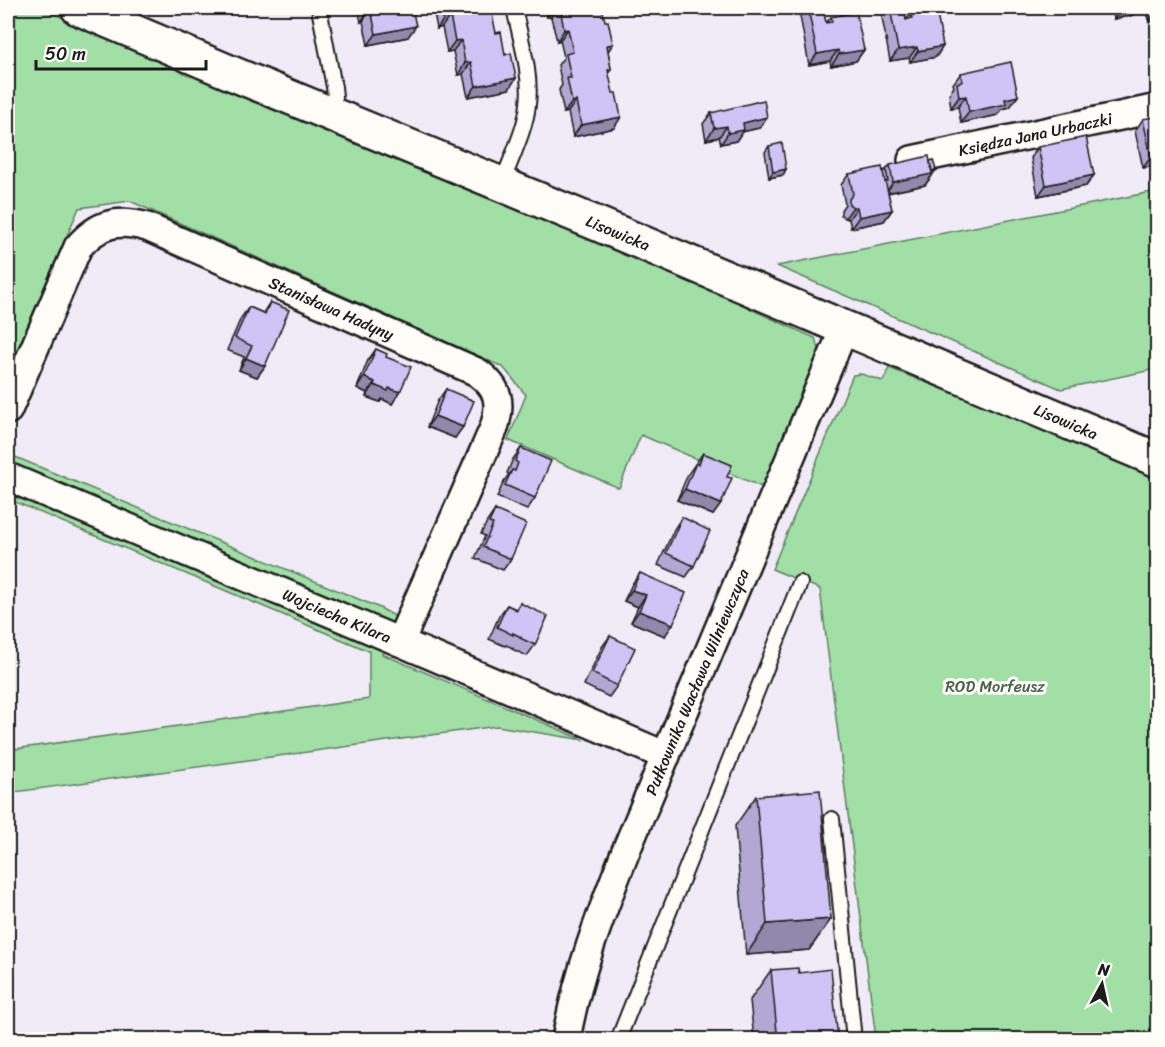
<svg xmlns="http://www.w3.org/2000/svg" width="1165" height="1047" font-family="Sriracha,sans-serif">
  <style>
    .green { fill: #a1dfa7; stroke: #5e7e62; stroke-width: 1.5 }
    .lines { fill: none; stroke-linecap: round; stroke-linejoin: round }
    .service-casing { stroke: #1c1c1c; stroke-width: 18 }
    .minor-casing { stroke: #1c1c1c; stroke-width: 32 }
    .secondary-casing { stroke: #1c1c1c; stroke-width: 38 }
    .service { stroke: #fdfcf7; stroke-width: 14 }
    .minor { stroke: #fdfcf7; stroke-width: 27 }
    .secondary { stroke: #fdfcf7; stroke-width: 33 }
    .wall { fill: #b3a8d3; stroke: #1c1c1c; stroke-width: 1.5 }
    .shaded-wall { fill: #9288ac; stroke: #1c1c1c; stroke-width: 1.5 }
    .building { fill: #d0c3f5; stroke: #1c1c1c; stroke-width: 1.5 }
    .labels { text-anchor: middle; stroke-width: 6; stroke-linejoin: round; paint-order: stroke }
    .street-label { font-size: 16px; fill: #1c1c1c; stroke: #fdfcf7 }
    .park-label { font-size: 16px; fill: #4b604d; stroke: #fdfcf7 }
  </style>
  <rect width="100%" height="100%" fill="#f0ebf6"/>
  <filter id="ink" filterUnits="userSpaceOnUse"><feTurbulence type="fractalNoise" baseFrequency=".0167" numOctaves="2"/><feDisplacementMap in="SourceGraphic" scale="12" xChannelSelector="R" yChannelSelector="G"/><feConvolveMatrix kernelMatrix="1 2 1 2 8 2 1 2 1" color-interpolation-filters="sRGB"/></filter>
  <g filter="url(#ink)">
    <g class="green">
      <path d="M8 8H40L253 98 684 275 757 312 815 338 821 355 764 488 641 435 619 488 508 440 526 395 503 367 130 201 79 208 8 371Z"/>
      <path d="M1157 191V369L1061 389 777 266Z"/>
      <path d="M889 368 958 395 1017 414 1157 474V1039H876L820 589 772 569 853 375 861 374 883 381Z"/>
      <path d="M8 454 380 608 413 626 382 654 584 740 497 726 8 793V750L369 699V651L8 499Z"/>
    </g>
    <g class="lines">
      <defs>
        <g id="service">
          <path d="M319 8 334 87 335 97 330 113"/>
          <path d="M502 184C510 160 526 129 528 104 532 74 520 37 514 8"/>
          <path d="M832 819 854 1040"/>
          <path d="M618 1040 800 583"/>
        </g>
        <g id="minor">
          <path id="s1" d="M912 160 1158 108"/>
          <path id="s2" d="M8 410 78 247C99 223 117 219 147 227L477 372C499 388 502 402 494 428L400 642"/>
          <path id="s3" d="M8 477 400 642 666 756"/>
          <path id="s4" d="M566 1040C577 975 601 914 625 853L844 329"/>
        </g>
        <g id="secondary">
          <path id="s5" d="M78 8 236 75 593 222 1158 460"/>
        </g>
      </defs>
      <use href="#service" class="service-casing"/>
      <use href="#minor" class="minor-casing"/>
      <use href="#secondary" class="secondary-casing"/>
      <use href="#service" class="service"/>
      <use href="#minor" class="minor"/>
      <use href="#secondary" class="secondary"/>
    </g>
    <g class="wall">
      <path d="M358 8H412L408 37 368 45 363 21 361 22Z"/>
      <path d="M433 8H485L516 78 509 89 468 97 463 74 458 75 453 51 447 52 442 27 437 29Z"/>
      <path d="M545 8H602L608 51 611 69 609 73 614 128 573 137 568 112 564 113 559 90 562 85 558 65 564 57 560 40 557 41 551 17H547Z"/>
      <path d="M806 8H823L826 23 831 17 864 50 856 61 831 66 830 61 809 65 800 16Z"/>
      <path d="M884 8H904L906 20 911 14 943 46 936 57 910 62 909 58 890 61 881 12Z"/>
      <path d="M1112 8H1138L1133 15 1114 19Z"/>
      <path d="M1149 8H1158V20L1149 22 1147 10Z"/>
      <path d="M961 73 1010 107 1002 109 998 115 961 123 958 107 951 108 949 94 954 87 953 84Z"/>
      <path d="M711 113 759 128 742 132 736 141 721 144 719 137 706 140 703 124Z"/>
      <path d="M1143 119 1158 165 1143 168 1135 131Z"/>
      <path d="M769 146 786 169 783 175 769 178 765 152Z"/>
      <path d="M1038 147 1094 175 1086 186 1038 196 1031 158Z"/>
      <path d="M890 165 932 176 925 185 888 193 892 210 884 221 851 228 849 219 845 218 841 215V210L845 204 841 185 849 174 883 171 886 170Z"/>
      <path d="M270 302 265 366 257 377 239 370 244 357 227 350 241 318 249 307 263 313Z"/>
      <path d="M376 349 386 357 400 392 392 404 382 399 380 402 366 397 367 393 357 388 368 360Z"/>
      <path d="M446 389 455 438 427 427 438 400Z"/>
      <path d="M521 448 535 498 527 510 497 497 504 481 509 474 507 473 513 459Z"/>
      <path d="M703 453 727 477 721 504 713 515 677 500 688 474Z"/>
      <path d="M495 510 511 559 503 570 475 558 485 536 481 534 487 522Z"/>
      <path d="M682 517 694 566 686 577 658 565 674 529Z"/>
      <path d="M640 573 665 636 631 622 638 607 624 601 632 584Z"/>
      <path d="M520 603 535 645 527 656 512 649 513 648 506 645 505 646 489 639 499 616 507 605 516 609Z"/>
      <path d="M610 636 617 686 609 697 584 685 602 647Z"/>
      <path d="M756 796 831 919 809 950 746 955 735 826Z"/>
      <path d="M771 970 799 973 838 1040H754L750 1000Z"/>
    </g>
    <g class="shaded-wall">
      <path d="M554 8H558L551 17H547Z"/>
      <path d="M1122 8H1138L1133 15 1114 19Z"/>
      <path d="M368 10H371L363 21 361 22Z"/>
      <path d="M1158 15V20L1149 22 1153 16Z"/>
      <path d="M450 16 442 27 437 29 445 17Z"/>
      <path d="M416 26 408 37 368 45 376 34Z"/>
      <path d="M568 29 560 40 557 41 564 30Z"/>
      <path d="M461 40 453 51 447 52 455 41Z"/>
      <path d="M613 44 605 56 607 45Z"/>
      <path d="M943 46 936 57 910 62 918 51Z"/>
      <path d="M917 47 909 58 890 61 898 50Z"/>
      <path d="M838 50 830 61 809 65 817 54Z"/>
      <path d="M864 50 856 61 831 66 839 54Z"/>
      <path d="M471 62 463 74 458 75 465 63Z"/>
      <path d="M516 78 509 89 468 97 476 86Z"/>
      <path d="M966 96 958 107 951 108 959 97Z"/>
      <path d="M1018 96 1010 107 1002 109 998 115 961 123 969 112 1005 99Z"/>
      <path d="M576 101 568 112 564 113 572 102Z"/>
      <path d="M621 117 614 128 573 137 581 125Z"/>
      <path d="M767 117 759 128 742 132 736 141 721 144 728 133 743 123Z"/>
      <path d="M727 126 719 137 706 140 714 128Z"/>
      <path d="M1158 155V165L1143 168 1151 157Z"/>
      <path d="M786 169 783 175 769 178 773 172Z"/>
      <path d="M936 170 925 185 886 193 893 182Z"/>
      <path d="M1094 175 1086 186 1038 196 1046 185Z"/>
      <path d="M853 207H857L849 219 845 218Z"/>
      <path d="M892 210 884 221 851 228 859 217Z"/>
      <path d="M246 358 265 366 257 377 239 370Z"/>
      <path d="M364 377 375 382 367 393 357 388Z"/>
      <path d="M374 385 389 388 400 392 392 404 382 399 380 402 366 397Z"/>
      <path d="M435 416 463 427 455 438 427 427Z"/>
      <path d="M685 489 721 504 713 515 677 500Z"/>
      <path d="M632 590 646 595 638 607 624 601Z"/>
      <path d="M639 611 673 624 665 636 631 622Z"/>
      <path d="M831 919 809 950 746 955 767 924Z"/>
    </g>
    <g class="building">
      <path d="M368 8H412L416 26 376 34 371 10H368Z"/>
      <path d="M443 8H485V10L491 9 496 33 501 32 505 55 511 53 516 78 476 86 471 62 465 63 461 40 455 41 450 16 445 17Z"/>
      <path d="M560 8H602L605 21H608L613 44 607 45 611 69 608 70 613 93H616L621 117 581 125 576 101 572 102 567 78H571L566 54 573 52 568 29 564 30Z"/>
      <path d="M808 8H823L826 23 832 22 831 17 856 12 864 50 839 54 838 50 817 54Z"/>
      <path d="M890 8H904L906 20 912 18 911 14 936 9 943 46 918 51 917 47 898 50Z"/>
      <path d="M1152 8H1158V15L1153 16Z"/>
      <path d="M1011 62 1018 96 1005 99 1006 104 969 112 966 96 959 97 957 83 962 82 961 73Z"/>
      <path d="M764 100 767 117 743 123 744 130 728 133 727 126 714 128 711 113Z"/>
      <path d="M1158 116V155L1151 157 1143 119Z"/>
      <path d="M1086 137 1094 175 1046 185 1038 147Z"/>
      <path d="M782 143 786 169 773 172 769 146Z"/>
      <path d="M929 156 932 174 893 182 890 165Z"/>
      <path d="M933 160 936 170 932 171 930 161Z"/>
      <path d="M882 167 892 210 859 217 857 207H853L849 204V199L853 194 849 174Z"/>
      <path d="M886 170 888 181 885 182 883 171Z"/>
      <path d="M270 302 289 310 265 366 246 358 252 346 235 338 249 307 265 314Z"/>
      <path d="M376 349 387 354 386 357 411 367 400 392 389 388 388 391 374 385 375 382 364 377Z"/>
      <path d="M446 389 474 401 463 427 435 416Z"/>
      <path d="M521 448 551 461 535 498 505 485 512 470 515 471 518 463 515 461Z"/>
      <path d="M703 453 732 465 727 477 732 478 721 504 685 489 696 463 699 464Z"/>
      <path d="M495 510 526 524 511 559 483 547 493 524 489 523Z"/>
      <path d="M682 517 710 531 694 566 666 553Z"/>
      <path d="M640 573 686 593 673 624 639 611 646 595 632 590Z"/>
      <path d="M520 603 548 616 535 645 520 638 521 637 513 633V635L497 627 507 605 517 610Z"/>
      <path d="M610 636 635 648 617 686 592 673Z"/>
      <path d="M820 790 831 919 767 924 756 796Z"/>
      <path d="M798 968 799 973 831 969 838 1040H771V1033L777 1032 771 970Z"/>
    </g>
  </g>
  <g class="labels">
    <g class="street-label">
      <text dy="6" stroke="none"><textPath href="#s1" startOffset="126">Księdza Jana Urbaczki</textPath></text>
      <text dy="6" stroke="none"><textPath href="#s5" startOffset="585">Lisowicka</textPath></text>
      <text dy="6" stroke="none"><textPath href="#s2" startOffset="456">Stanisława Hadyny</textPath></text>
      <text dy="6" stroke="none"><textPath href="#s5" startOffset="1071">Lisowicka</textPath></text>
      <text dy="6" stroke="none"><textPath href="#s3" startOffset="357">Wojciecha Kilara</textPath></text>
      <text dy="6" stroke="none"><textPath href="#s4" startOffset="382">Pułkownika Wacława Wilniewczyca</textPath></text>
    </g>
    <g class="park-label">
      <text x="995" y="692">ROD Morfeusz</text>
    </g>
  </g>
  <rect width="1165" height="1047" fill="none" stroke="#fdfcf7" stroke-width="30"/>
  <rect x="15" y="15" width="1135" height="1017" fill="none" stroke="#1c1c1c" stroke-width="2" filter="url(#ink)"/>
  <g transform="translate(1102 984) rotate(8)" stroke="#fdfcf7" stroke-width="4.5" paint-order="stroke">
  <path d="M0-4.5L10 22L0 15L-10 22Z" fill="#1c1c1c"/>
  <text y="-9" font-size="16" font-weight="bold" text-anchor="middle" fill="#1c1c1c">N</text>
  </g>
  <path d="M36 60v9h170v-9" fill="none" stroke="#1c1c1c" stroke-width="3"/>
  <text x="45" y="60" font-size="18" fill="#1c1c1c" stroke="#fdfcf7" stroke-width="4.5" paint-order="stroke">50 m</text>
</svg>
